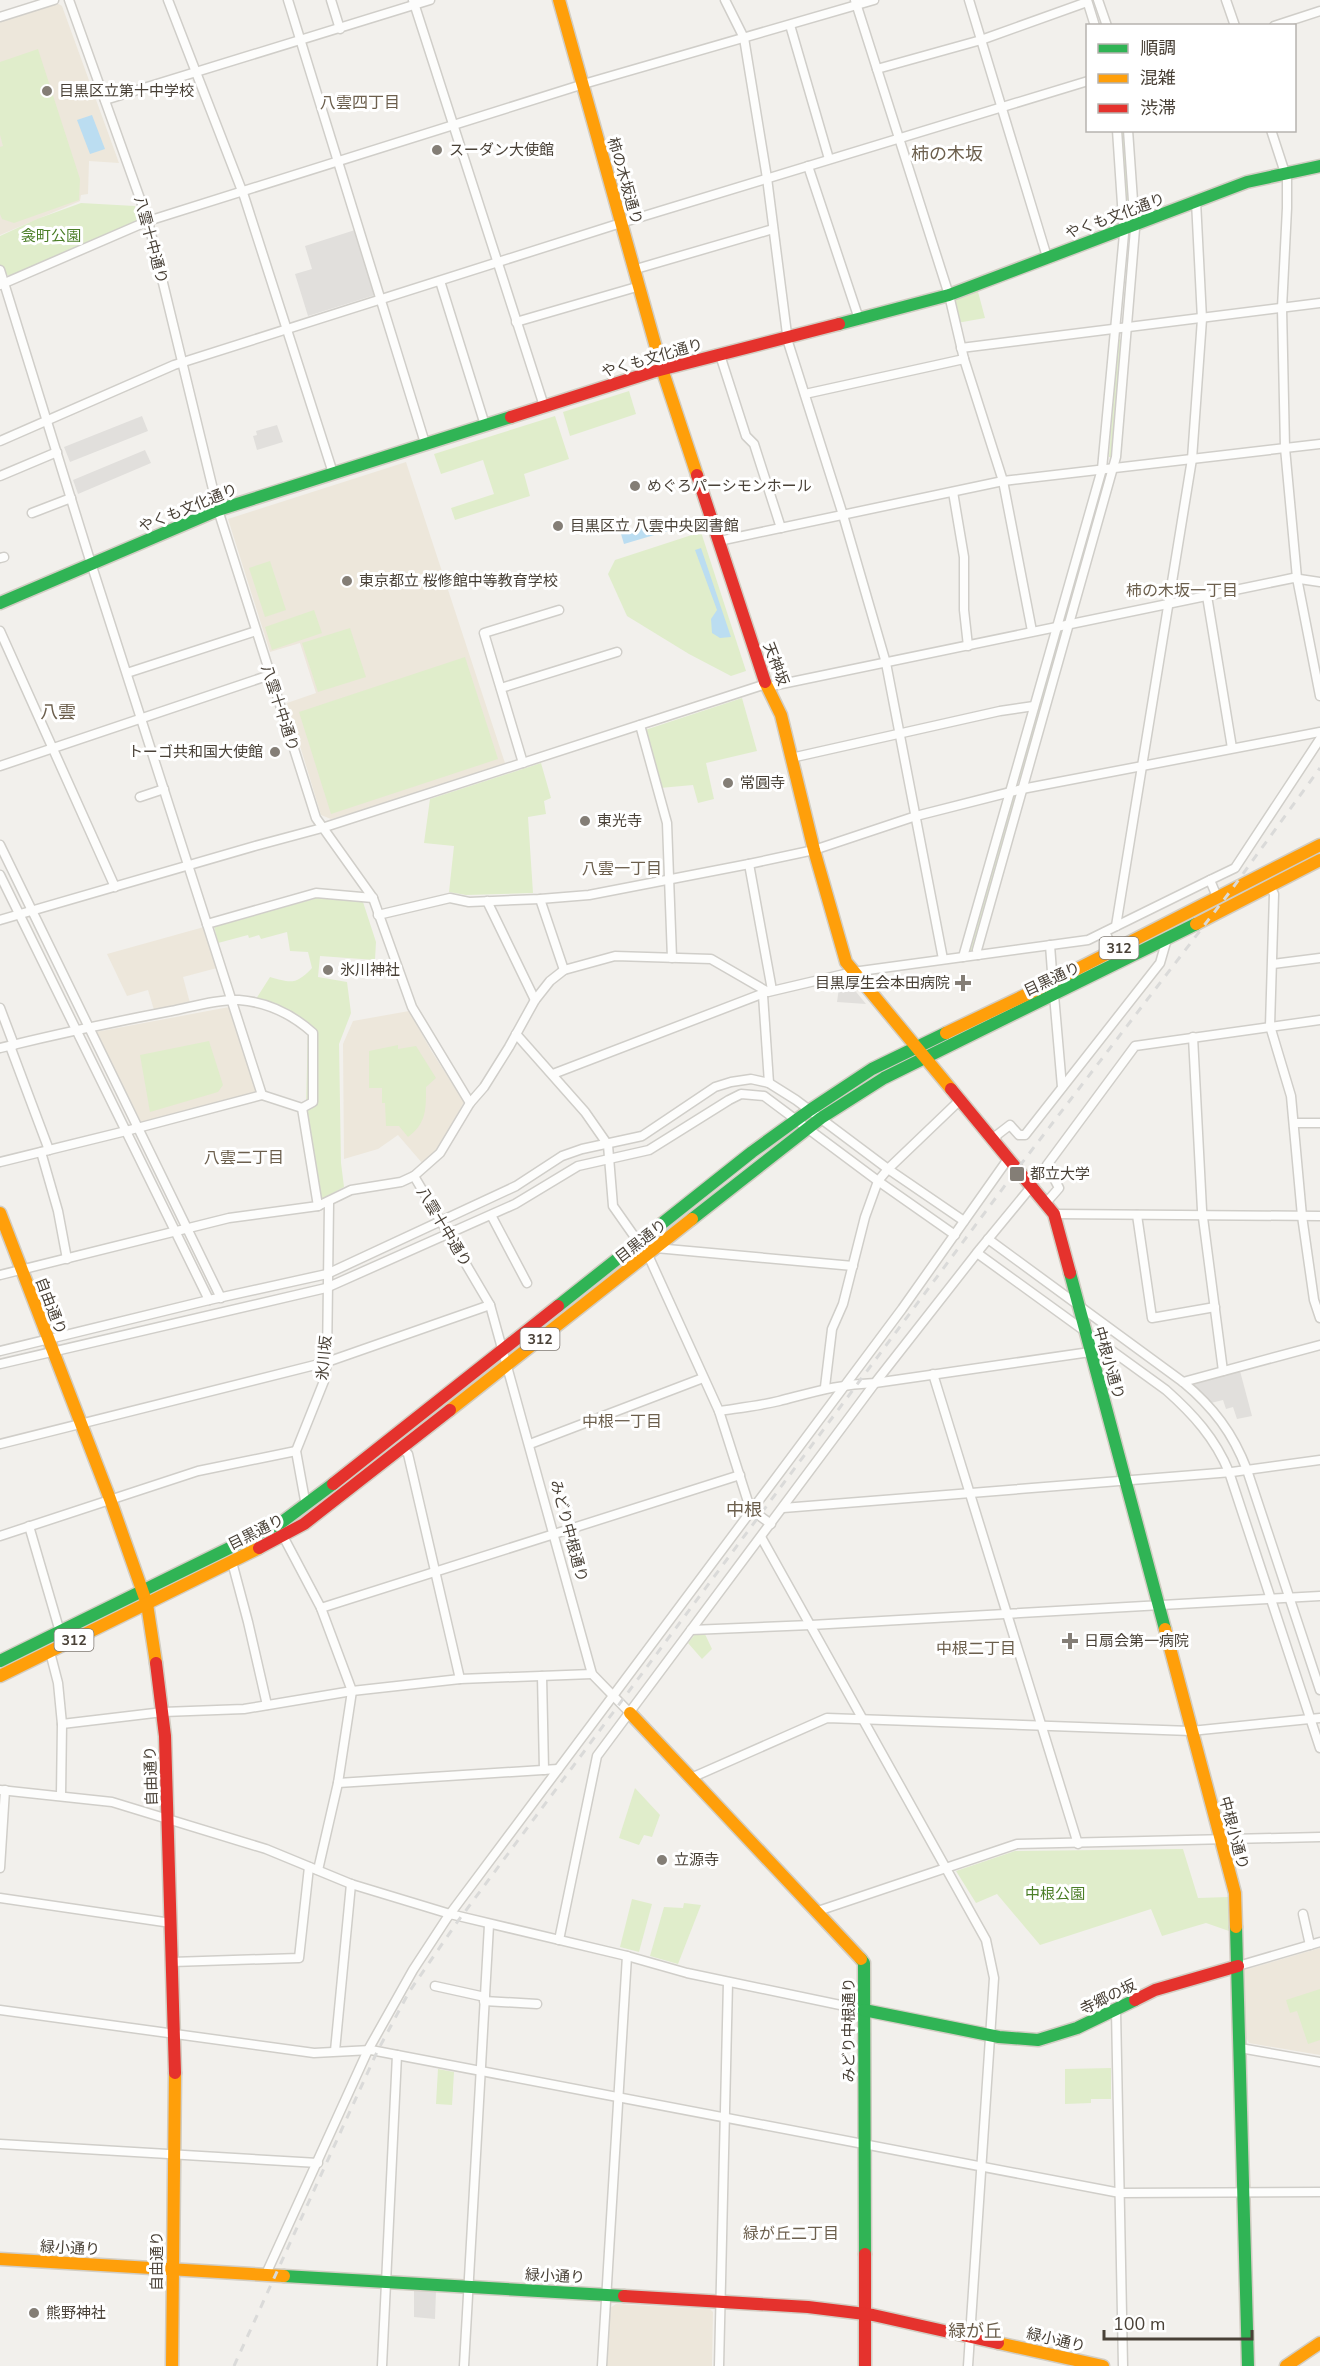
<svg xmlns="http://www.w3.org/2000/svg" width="1320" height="2366" font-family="'Nunito Sans','Noto Sans JP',sans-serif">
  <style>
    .education { fill: #ede7db }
    .green { fill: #e0edcb }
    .parking { fill: #e1dfdc }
    .water { fill: #bbddf1 }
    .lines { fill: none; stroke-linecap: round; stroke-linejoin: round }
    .street-casing { stroke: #d0cec9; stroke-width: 11 }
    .fast-casing { stroke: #d2cdc3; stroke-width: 15 }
    .slow-casing { stroke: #d2cdc3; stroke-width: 15 }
    .jam-casing { stroke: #d2cdc3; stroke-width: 15 }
    .street { stroke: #fdfdfc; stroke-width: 8 }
    .fast { stroke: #30b455; stroke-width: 12 }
    .slow { stroke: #ff9f0a; stroke-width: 12 }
    .jam { stroke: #e5322d; stroke-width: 12 }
    .rail { stroke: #dadad9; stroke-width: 3; stroke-dasharray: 8 8; stroke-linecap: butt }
    .poi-dot { fill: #847e76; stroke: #fff; stroke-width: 2 }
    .labels { text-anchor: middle; stroke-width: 6; stroke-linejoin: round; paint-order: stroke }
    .shield { fill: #fff; stroke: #807a73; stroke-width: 1.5 }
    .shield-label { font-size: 14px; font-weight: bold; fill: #494137 }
    .poi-label { font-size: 15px; fill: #494137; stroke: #fff; text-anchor: start }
    .street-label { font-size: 15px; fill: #494137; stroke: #fff }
    .park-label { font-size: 15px; fill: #4b7e27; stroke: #fff }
    .neighbourhood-label { font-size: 16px; fill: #6c5f4d; stroke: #fff }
    .quarter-label { font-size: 18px; fill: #6c5f4d; stroke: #fff }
  </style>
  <rect width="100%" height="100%" fill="#f2f0ec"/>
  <g class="education">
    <path d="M57 3 62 6 119 163 89 161 88 194 81 195 80 201 0 235V21Z"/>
    <path d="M406 462 505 763 387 804 331 819 321 815 287 703 316 693 300 643 270 652 228 519Z"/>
    <path d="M204 927 217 968 183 977 190 1003 154 1010 148 990 127 996 107 954Z"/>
    <path d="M229 1007 257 1092 142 1124 96 1032Z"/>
    <path d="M409 1011 432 1052 464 1102 437 1151 423 1164 398 1135 378 1149 344 1159 343 1044 353 1021Z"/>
    <path d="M1320 1948V2055L1249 2043 1245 2036 1244 1970Z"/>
    <path d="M616 2304 710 2309 713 2312 712 2366H606L610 2308Z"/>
  </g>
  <g class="green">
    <path d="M38 49 80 179 79 200 14 223 2 219 0 214V147L3 146 0 135V62Z"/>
    <path d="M1119 131H1126L1130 217H1128Z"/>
    <path d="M81 203 135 206 138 215 136 222 11 276 5 274 0 276V236L37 219Z"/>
    <path d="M977 288 985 318 957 323 951 297Z"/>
    <path d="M1122 339 1112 457H1109L1118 340Z"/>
    <path d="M629 391 636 414 570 436 563 412Z"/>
    <path d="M555 416 569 459 524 474 530 496 455 520 451 508 494 494 483 460 441 474 434 454Z"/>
    <path d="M1108 472 1067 621 1062 622 1102 475Z"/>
    <path d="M701 532 746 671 731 676 689 654 627 616 608 574 615 560Z"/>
    <path d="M270 561 286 610 265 617 249 568Z"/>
    <path d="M314 610 322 633 272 650 265 627Z"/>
    <path d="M350 628 366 677 318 692 302 643Z"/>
    <path d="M1059 630H1063L1021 779H1019Z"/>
    <path d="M465 657 498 759 331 814 299 712Z"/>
    <path d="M742 698 757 751 706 763 714 799 698 803 693 785 660 788 645 730Z"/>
    <path d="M541 763 551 798 544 801 546 814 528 817 533 893 466 895 449 892 454 846 424 843 430 799Z"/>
    <path d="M1017 794 974 948 971 952 968 951 1012 796Z"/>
    <path d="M314 896 363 902 376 942 375 960 320 956 318 977 347 982 351 1013 339 1044 341 1163 344 1187 320 1200 306 1110 308 1022 256 999 270 977C291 983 296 985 312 968L308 952 290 951 287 932 261 939 259 935 249 938 248 935 218 943 214 926 314 899Z"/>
    <path d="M209 1041 223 1085 218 1092 150 1112 140 1055Z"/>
    <path d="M398 1045V1049L416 1046 436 1078 426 1087C426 1108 427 1123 408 1137L399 1126H386L385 1103H382V1088H369V1051Z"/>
    <path d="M704 1632 712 1649 702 1659 688 1643 696 1633Z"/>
    <path d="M635 1788 660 1815 652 1837 644 1835 639 1845 619 1838Z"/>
    <path d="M1183 1849 1198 1898 1228 1897 1229 1931 1206 1923 1162 1936 1151 1909 1040 1945 997 1894 976 1903 956 1871 1015 1851Z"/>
    <path d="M632 1899 652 1904 639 1952 620 1947Z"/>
    <path d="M684 1903 701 1905 678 1964 650 1956 664 1907 683 1908Z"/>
    <path d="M1320 1989V2040L1308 2044 1297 2011 1290 2013 1286 2000Z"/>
    <path d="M1111 2068V2099H1091V2103L1065 2104V2069Z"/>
    <path d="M438 2069 454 2072 452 2105 436 2104Z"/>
  </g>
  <g class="parking">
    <path d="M355 230 375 295 308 316 295 274 312 269 305 246Z"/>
    <path d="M142 416 148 431 70 462 64 447Z"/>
    <path d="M277 425 283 442 257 450 253 436 257 435 256 431Z"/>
    <path d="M145 450 151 463 78 494 73 480Z"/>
    <path d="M840 981 848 982 866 1004 837 1002Z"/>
    <path d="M1240 1371 1252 1416 1237 1419 1233 1407 1226 1409 1223 1400 1211 1403 1190 1383Z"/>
    <path d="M414 2290 436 2291 435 2319 414 2317Z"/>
  </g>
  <g class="water">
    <path d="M92 115 105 149 90 154 77 120Z"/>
    <path d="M667 519 671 530 624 544 621 534Z"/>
    <path d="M701 548 731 637 720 638 712 633 711 619 717 610 695 550Z"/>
  </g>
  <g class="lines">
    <defs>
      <g id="street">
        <path d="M69 0 148 221 218 510 316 818 373 898 412 1007 470 1103"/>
        <path d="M168 0 244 196 333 473"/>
        <path d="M288 0 425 443"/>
        <path d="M331 0 340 29"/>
        <path d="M413 0 544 406"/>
        <path d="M725 0 744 38 767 178 788 342 843 515 886 663 943 959"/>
        <path d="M855 0 949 295 964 359 1003 481 1032 631"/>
        <path d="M969 0 1047 257"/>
        <path d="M1087 0 1095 26"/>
        <path d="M1098 0 1107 26"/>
        <path d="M1226 0 1235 26"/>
        <path d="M0 17 54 0"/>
        <path d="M790 25 829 159"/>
        <path d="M1274 26 1320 11"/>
        <path d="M877 69 981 40 1087 2"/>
        <path d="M105 100 430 0"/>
        <path d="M1271 130 1287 179V208L1282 308 1285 448 1297 578 1320 696"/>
        <path d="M808 166 859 319"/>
        <path d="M636 269 773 229"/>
        <path d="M0 270 89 557 262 1095"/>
        <path d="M440 281 485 425"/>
        <path d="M0 285 148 221 587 83 874 0"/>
        <path d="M516 322 640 286"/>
        <path d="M961 348 1320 303"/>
        <path d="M720 355 746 436 754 444 781 528"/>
        <path d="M805 394 964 359"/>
        <path d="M0 441 174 365 621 223 1088 81"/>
        <path d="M0 476 57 452"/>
        <path d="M953 492 964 557V610L968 646"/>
        <path d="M32 513 71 498"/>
        <path d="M719 541 1003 481 1320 444"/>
        <path d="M0 558 4 557"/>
        <path d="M1207 596 1232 748"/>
        <path d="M0 631 115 887"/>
        <path d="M127 673 256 631"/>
        <path d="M767 687 1293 578 1320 582"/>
        <path d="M501 688 617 652"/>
        <path d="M640 725 667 823 672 958"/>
        <path d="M791 758 1000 711 1034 706"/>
        <path d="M523 763 484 633 559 610"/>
        <path d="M0 766 270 675"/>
        <path d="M140 797 164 789"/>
        <path d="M0 845 221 1298"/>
        <path d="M0 875 209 1300"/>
        <path d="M1270 886 1274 894 1270 1026 1291 1096 1302 1216 1314 1300 1320 1318"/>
        <path d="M1217 897 1210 880 1235 868 1320 739"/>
        <path d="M540 899 564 970"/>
        <path d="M487 901 535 1000"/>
        <path d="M378 915 450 898 469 902 540 899 589 895 749 864 814 850 916 816 1022 789 1320 732"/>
        <path d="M0 920 255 846 322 828 766 684"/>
        <path d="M207 924 316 893 373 898"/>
        <path d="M1116 926 1192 459 1202 319 1196 201"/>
        <path d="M1105 932 1114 951"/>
        <path d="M1050 945 1052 972 1055 981"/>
        <path d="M978 955 977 950 1116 457 1135 229 1128 130"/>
        <path d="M963 957 1102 469 1124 234 1117 130"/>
        <path d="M1273 964 1320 958"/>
        <path d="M763 995 769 1083"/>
        <path d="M1054 995 1062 1087"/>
        <path d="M0 1008 14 1045"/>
        <path d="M516 1034 585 1112 608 1145 613 1206 639 1243"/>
        <path d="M1193 1037 1202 1210 1223 1371"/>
        <path d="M10 1046 49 1150"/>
        <path d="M0 1048C57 1034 113 1022 171 1011 192 1007 217 999 239 1000 267 1002 293 1015 313 1033V1102L302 1108"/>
        <path d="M553 1074 772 990 749 864"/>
        <path d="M1294 1123H1320"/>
        <path d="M995 1143 997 1135 1010 1125 1019 1135H1025L1160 963 1167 939"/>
        <path d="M41 1152 58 1211 67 1259"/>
        <path d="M0 1162 126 1131 262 1095 302 1108 318 1206"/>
        <path d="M414 1176 490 1305 592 1674 630 1713"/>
        <path d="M1045 1204 1059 1188 1047 1165 1135 1046 1320 1020"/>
        <path d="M1054 1214 1320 1216"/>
        <path d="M491 1215 527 1283"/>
        <path d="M1137 1215 1152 1318 1215 1307"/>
        <path d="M988 1239 1183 1382C1213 1407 1233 1433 1247 1470L1320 1690"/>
        <path d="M656 1248 853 1266"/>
        <path d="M977 1253 1166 1390C1193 1414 1215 1438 1229 1472L1320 1748"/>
        <path d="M648 1255 719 1411 749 1505 753 1511 771 1524"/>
        <path d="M0 1275 229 1218 318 1206 351 1190 401 1182 414 1176 440 1153 470 1103 484 1087 509 1047 535 1000 550 981 564 970 615 956 711 959 768 992 853 972 1088 940 1210 880"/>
        <path d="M0 1351 209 1300 327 1274 516 1186 562 1156 582 1149 642 1136 715 1087 731 1082 751 1079 769 1083 796 1100 888 1169 964 1221"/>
        <path d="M0 1364 326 1288 515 1204 578 1166 649 1150 729 1100 741 1094 764 1096 878 1181 955 1235"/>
        <path d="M933 1374 1078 1844"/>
        <path d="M1183 1382 1320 1345"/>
        <path d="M825 1387 832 1329 843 1304 865 1217 878 1181 888 1169 959 1101"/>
        <path d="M719 1411C739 1408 759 1406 779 1401 814 1392 838 1384 875 1383L1090 1352"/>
        <path d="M0 1444 327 1362 490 1305"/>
        <path d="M530 1444 703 1378"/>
        <path d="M402 1448 408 1454 460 1679"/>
        <path d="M306 1506 296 1451 324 1381 327 1362 329 1203"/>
        <path d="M783 1508 1232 1472 1320 1460"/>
        <path d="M29 1526 60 1632"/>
        <path d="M0 1536 198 1471 296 1451"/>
        <path d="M283 1536 321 1608 352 1691 338 1783 318 1870"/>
        <path d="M761 1537 986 1940 994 1978 968 2366"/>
        <path d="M232 1562 248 1622 267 1705"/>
        <path d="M321 1608 740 1475"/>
        <path d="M691 1630 811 1625 1320 1596"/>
        <path d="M50 1652 58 1683 62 1724 61 1795"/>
        <path d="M542 1676 544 1770"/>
        <path d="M62 1724 163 1712 244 1709 352 1691 460 1679 592 1674"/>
        <path d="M691 1778 827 1718 1191 1731 1320 1718"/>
        <path d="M338 1783 558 1769"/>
        <path d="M0 1790 112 1802 266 1849 351 1884 450 1914 627 1956 687 1973 864 2010"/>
        <path d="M0 1868 5 1790"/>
        <path d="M0 1898 171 1923"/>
        <path d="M818 1911 1017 1844 1320 1837"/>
        <path d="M1303 1914 1310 1945"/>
        <path d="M559 1940 597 1756 875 1383 980 1249 1031 1187"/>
        <path d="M172 1962 299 1958 309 1867"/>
        <path d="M1238 1966 1320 1942"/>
        <path d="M435 1986 485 1997"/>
        <path d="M484 2001 537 2004"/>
        <path d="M0 2010 314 2053 371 2050 1120 2193 1320 2192"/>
        <path d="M1116 2010 1123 2366"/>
        <path d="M1240 2048 1320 2062"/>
        <path d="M335 2051 351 1884"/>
        <path d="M0 2144 318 2163"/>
        <path d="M266 2274 368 2050 413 1970 447 1918 902 1309 1008 1159"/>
        <path d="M382 2366 397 2055"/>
        <path d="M464 2366 489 1925"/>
        <path d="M602 2366 627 1956"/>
        <path d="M719 2366 728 1982"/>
      </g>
      <g id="fast">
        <path d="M839 324 949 295 1247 182 1320 166"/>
        <path d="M0 603 218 510 511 417"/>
        <path d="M692 1219 821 1118 884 1078 1196 924"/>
        <path d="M1070 1273 1165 1629"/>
        <path d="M558 1306 752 1152 810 1110 872 1069 946 1033"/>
        <path d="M0 1661 282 1522 333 1484"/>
        <path d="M1236 1927 1248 2366"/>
        <path d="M861 1959 864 1963 865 2254"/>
        <path d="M864 2010 999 2037 1038 2040 1077 2028 1135 2000"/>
        <path d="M284 2276 624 2296"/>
      </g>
      <g id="slow">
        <path d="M559 0 662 369 697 475"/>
        <path d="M765 682 781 715 814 850 846 962 951 1089"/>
        <path d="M1196 924 1320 860"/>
        <path d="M946 1033 1040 988 1320 845"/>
        <path d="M0 1213 110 1499 147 1604 156 1663"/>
        <path d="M450 1410 692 1219"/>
        <path d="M1165 1629 1235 1893 1236 1927"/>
        <path d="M0 1676 259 1548"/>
        <path d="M630 1713 861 1959"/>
        <path d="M0 2259 284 2276"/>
        <path d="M998 2343 1103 2366"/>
        <path d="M172 2366 175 2073"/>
        <path d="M1286 2366 1320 2343"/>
      </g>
      <g id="jam">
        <path d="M511 417 652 372 839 324"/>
        <path d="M697 475 765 682"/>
        <path d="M951 1089 1054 1214 1070 1273"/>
        <path d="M333 1484 558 1306"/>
        <path d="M259 1548 304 1524 450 1410"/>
        <path d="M156 1663 165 1736 175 2073"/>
        <path d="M1135 2000 1155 1990 1238 1966"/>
        <path d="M865 2254V2366"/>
        <path d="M624 2296 808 2307 873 2315 998 2343"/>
      </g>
    </defs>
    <use href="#street" class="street-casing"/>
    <use href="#fast" class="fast-casing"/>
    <use href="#slow" class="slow-casing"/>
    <use href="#jam" class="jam-casing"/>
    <use href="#street" class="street"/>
    <use href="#fast" class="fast"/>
    <use href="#slow" class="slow"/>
    <use href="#jam" class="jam"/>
    <path class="rail" d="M234 2366 377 2052 409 1992 458 1921 1015 1172 1229 893 1320 768"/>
  </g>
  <g class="poi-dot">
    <circle cx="47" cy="91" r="6"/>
    <circle cx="437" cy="150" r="6"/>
    <circle cx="635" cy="486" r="6"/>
    <circle cx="558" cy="526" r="6"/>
    <circle cx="347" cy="581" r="6"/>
    <circle cx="275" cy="752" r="6"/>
    <circle cx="728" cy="783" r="6"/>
    <circle cx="585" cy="821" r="6"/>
    <circle cx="328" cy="970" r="6"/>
    <path d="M960 974h6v6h6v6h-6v6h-6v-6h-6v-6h6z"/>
    <rect x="1009" y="1166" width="16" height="16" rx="3"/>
    <path d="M1067 1632h6v6h6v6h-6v6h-6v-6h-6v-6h6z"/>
    <circle cx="662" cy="1860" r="6"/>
    <circle cx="34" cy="2313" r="6"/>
  </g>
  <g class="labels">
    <g class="shield">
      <rect x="1099.5" y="937" width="39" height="22" rx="4.5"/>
      <rect x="520.5" y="1328" width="39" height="22" rx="4.5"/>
      <rect x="54.5" y="1629" width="39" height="22" rx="4.5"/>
    </g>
    <g class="shield-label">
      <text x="1119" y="953">312</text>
      <text x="540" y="1344">312</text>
      <text x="74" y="1645">312</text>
    </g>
    <g class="poi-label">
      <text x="59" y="96">目黒区立第十中学校</text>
      <text x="449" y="155">スーダン大使館</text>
      <text x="647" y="491">めぐろパーシモンホール</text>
      <text x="570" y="531">目黒区立 八雲中央図書館</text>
      <text x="359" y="586">東京都立 桜修館中等教育学校</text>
      <text x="263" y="757" text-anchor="end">トーゴ共和国大使館</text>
      <text x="740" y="788">常圓寺</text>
      <text x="597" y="826">東光寺</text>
      <text x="340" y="975">氷川神社</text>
      <text x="950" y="988" text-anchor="end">目黒厚生会本田病院</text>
      <text x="1030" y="1179">都立大学</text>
      <text x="1084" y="1646">日扇会第一病院</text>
      <text x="674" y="1865">立源寺</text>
      <text x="46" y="2318">熊野神社</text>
    </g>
    <g class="street-label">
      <text transform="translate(625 181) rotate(74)" y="5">柿の木坂通り</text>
      <text transform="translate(1115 216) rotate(-20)" y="5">やくも文化通り</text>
      <text transform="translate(151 240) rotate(75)" y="5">八雲十中通り</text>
      <text transform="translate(652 358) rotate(-16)" y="5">やくも文化通り</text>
      <text transform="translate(188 508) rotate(-22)" y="5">やくも文化通り</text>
      <text transform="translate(776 664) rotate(69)" y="5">天神坂</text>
      <text transform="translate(280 708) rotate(72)" y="5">八雲十中通り</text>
      <text transform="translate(1052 979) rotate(-25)" y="5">目黒通り</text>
      <text transform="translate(444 1227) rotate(59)" y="5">八雲十中通り</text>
      <text transform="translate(641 1241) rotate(-38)" y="5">目黒通り</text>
      <text transform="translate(51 1306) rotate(69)" y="5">自由通り</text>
      <text transform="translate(324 1358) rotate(-85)" y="5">氷川坂</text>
      <text transform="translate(1109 1363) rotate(74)" y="5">中根小通り</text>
      <text transform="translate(569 1531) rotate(75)" y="5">みどり中根通り</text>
      <text transform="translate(256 1532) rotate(-27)" y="5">目黒通り</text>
      <text transform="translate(151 1776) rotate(-92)" y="5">自由通り</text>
      <text transform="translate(1234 1833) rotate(75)" y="5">中根小通り</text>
      <text transform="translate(1108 1997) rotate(-26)" y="5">寺郷の坂</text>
      <text transform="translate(849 2030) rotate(-90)" y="5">みどり中根通り</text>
      <text transform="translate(70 2248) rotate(3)" y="5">緑小通り</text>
      <text transform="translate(157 2261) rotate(-90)" y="5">自由通り</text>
      <text transform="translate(555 2276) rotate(3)" y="5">緑小通り</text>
      <text transform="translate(1056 2340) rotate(13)" y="5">緑小通り</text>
    </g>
    <g class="park-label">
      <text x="51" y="241">衾町公園</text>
      <text x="1055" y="1899">中根公園</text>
    </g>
    <g class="neighbourhood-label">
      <text x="360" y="108">八雲四丁目</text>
      <text x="1182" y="596">柿の木坂一丁目</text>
      <text x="622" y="874">八雲一丁目</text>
      <text x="244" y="1163">八雲二丁目</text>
      <text x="622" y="1427">中根一丁目</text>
      <text x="976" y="1654">中根二丁目</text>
      <text x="791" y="2239">緑が丘二丁目</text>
    </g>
    <g class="quarter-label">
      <text x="947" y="160">柿の木坂</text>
      <text x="58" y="718">八雲</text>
      <text x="744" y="1516">中根</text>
      <text x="975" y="2337">緑が丘</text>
    </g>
  </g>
  <rect x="1086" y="24" width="210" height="108" fill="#ffffff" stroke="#b6b3af" stroke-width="1.5"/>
  <rect x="1098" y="44" width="30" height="9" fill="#30b455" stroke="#b6b3af" stroke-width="1.5"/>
  <text x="1140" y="54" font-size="18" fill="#494137">順調</text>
  <rect x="1098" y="74" width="30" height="9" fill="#ff9f0a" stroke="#b6b3af" stroke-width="1.5"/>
  <text x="1140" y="84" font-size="18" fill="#494137">混雑</text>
  <rect x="1098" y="104" width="30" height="9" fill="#e5322d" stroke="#b6b3af" stroke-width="1.5"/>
  <text x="1140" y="114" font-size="18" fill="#494137">渋滞</text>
  <path d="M1104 2330v9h148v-9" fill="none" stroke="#494137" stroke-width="3"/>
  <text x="1113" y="2330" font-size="18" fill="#494137" stroke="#ffffff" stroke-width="4.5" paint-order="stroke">100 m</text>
</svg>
